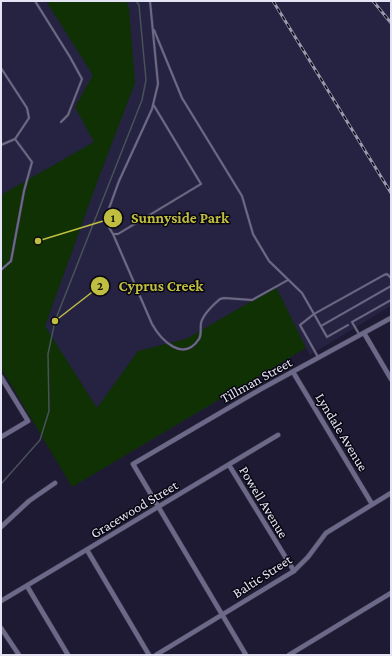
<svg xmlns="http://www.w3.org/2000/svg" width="392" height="656" font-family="'Crimson Pro',serif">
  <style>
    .built { fill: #262242 }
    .green { fill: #0f3104 }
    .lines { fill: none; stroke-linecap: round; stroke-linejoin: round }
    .stream { stroke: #48525a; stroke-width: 1.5 }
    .service-casing { stroke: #39364a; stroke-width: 3 }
    .minor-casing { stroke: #39364a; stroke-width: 5.5 }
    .service { stroke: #6c6988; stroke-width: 2 }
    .minor { stroke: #6c6988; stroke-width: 4.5 }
    .rail-casing { stroke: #9b99ad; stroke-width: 3 }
    .rail { stroke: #080711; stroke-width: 1.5; stroke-dasharray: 4.5; stroke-linecap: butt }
    .labels { text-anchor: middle; stroke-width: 3; stroke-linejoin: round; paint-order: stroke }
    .street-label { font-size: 14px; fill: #e5e4f5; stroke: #080711 }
    .leader { fill: none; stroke: #c0be40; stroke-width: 1.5 }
    .callout-dot { fill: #c0be40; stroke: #080711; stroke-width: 1.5 }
    .mark-label { font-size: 12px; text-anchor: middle; font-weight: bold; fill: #111 }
    .callout-label { font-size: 15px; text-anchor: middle; font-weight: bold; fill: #c0be40; stroke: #080711; stroke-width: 3; stroke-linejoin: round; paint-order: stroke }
  </style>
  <rect width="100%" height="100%" fill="#1e1a33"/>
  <path class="built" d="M1 1H391V306L310 355 306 348 72 487 1 364Z"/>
  <path class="green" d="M46 1H126L129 8 135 83 99 177 45 326 97 408 138 351 186 339 276 287 306 348 72 487 1 368V195L94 142 75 107 93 75Z"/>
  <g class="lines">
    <path class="stream" d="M1 484 40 440 49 411 48 354 55 321 142 100 146 80 139 5 136 1"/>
    <defs>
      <g id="service">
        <path d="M35 1 70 57 82 79 68 115 61 122"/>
        <path d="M150 1 158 84 152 109 119 181 107 214V224L113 234H118L201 184 153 104"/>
        <path d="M154 30 182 98 242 196 253 234 269 261 302 293 314 314 300 325 318 357"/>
        <path d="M1 68 27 108 29 118 15 139 1 145"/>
        <path d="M113 234 152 324C161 340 183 363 199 339 202 334 200 329 201 323 203 315 213 305 220 299L224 298 252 300 288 280"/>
        <path d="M1 270 11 261 24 191 32 162 15 139"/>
        <path d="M348 325 327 337 314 314 384 275 387 274 391 278"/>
        <path d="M321 326 391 286"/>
        <path d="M359 334 352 322 391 300"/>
      </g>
      <g id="minor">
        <path d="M364 333 391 379"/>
        <path d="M293 372 372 504"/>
        <path d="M1 377 28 421 1 437"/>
        <path d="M229 465 294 571"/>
        <path d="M1 527 29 501 55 483"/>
        <path d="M87 550 149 655"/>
        <path d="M27 586 68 655"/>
        <path d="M1 601 278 435"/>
        <path d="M1 628 19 655"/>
        <path d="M156 655 294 571 308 557 326 533 391 493"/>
        <path d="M246 655 133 464 261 389 391 318"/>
        <path d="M289 655 391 593"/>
      </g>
    </defs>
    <use href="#service" class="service-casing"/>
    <use href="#minor" class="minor-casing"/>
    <use href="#service" class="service"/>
    <use href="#minor" class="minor"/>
    <defs>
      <g id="rail">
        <path d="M273 1 391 193"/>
        <path d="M373 1 391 23"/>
      </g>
    </defs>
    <use href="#rail" class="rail-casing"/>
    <use href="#rail" class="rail"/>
  </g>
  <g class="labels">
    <g class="street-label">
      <text transform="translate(256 380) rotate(-29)" y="5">Tillman Street</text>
      <text transform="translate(342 432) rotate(59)" y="5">Lyndale Avenue</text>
      <text transform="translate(264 502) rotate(59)" y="5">Powell Avenue</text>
      <text transform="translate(134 509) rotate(-31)" y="5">Gracewood Street</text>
      <text transform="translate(262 576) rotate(-33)" y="5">Baltic Street</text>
    </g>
  </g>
  <path class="leader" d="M38 241L113 218M55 321L100 286"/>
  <g class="callout-dot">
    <circle cx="38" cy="241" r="4"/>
    <circle cx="55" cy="321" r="4"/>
    <circle cx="113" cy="218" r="10"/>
    <circle cx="100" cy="286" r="10"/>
  </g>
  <g class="mark-label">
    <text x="113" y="222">1</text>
    <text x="100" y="290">2</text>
  </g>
  <g class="callout-label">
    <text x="180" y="223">Sunnyside Park</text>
    <text x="161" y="291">Cyprus Creek</text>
  </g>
  <rect width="392" height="656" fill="none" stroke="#e5e4f5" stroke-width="4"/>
</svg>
